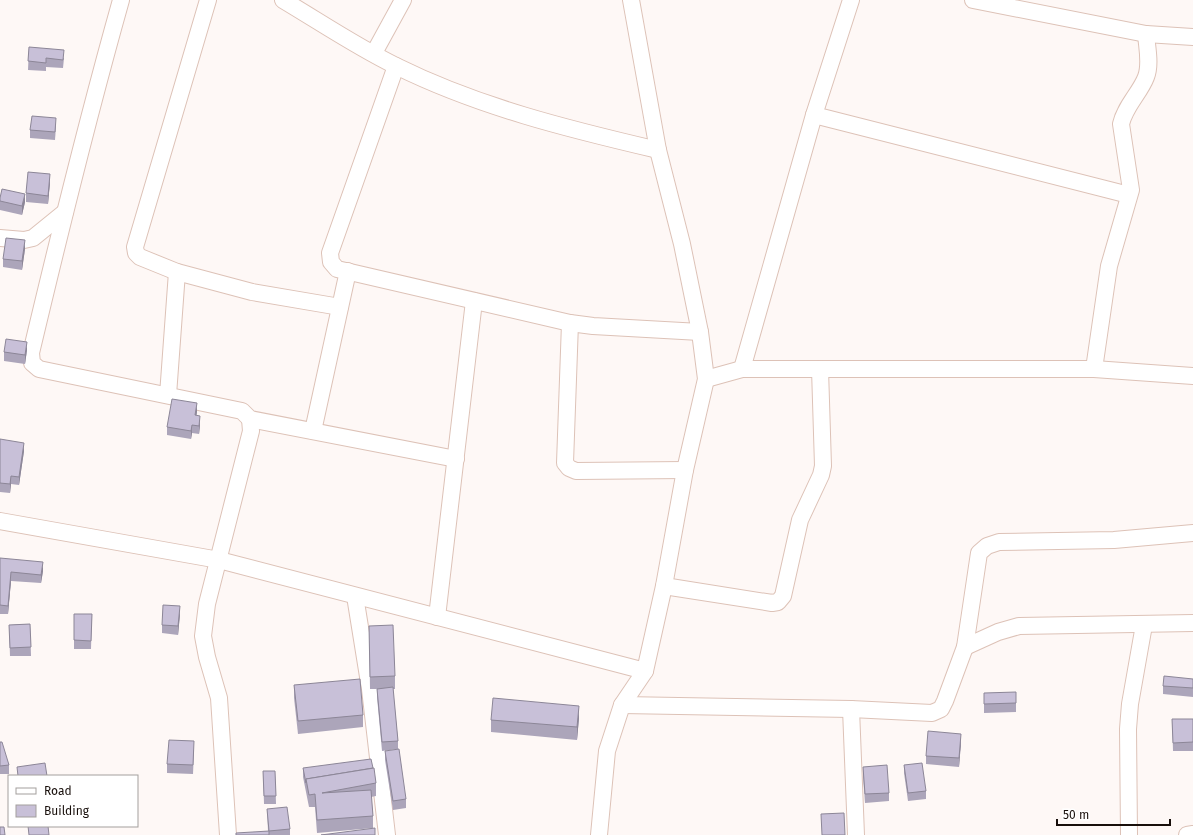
<svg xmlns="http://www.w3.org/2000/svg" width="1193" height="835" font-family="'Fira Sans',sans-serif">
  <style>
    .lines { fill: none; stroke-linecap: round; stroke-linejoin: round }
    .street-casing { stroke: #ddc2b7; stroke-width: 18 }
    .street { stroke: #fff; stroke-width: 16 }
    .wall { fill: #aca5ba }
    .shaded-wall { fill: #8c8697 }
    .building { fill: #c8c0d8; stroke: #8c8697 }
  </style>
  <rect width="100%" height="100%" fill="#fef8f6"/>
  <g class="lines">
    <defs>
      <g id="street">
        <path d="M121 0C88 117 59 235 31 353L32 363 39 369 242 411 250 419 456 459"/>
        <path d="M208 0 135 247 136 253 140 257 177 272 252 292 340 307"/>
        <path d="M283 0C320 22 357 47 396 66 479 107 568 129 658 150"/>
        <path d="M973 0 1146 34 1193 37"/>
        <path d="M374 53 403 0"/>
        <path d="M396 66 330 253 331 262 337 269 570 323 593 326 700 332"/>
        <path d="M814 115 1125 194 1129 193"/>
        <path d="M0 238 24 240 33 238 65 212"/>
        <path d="M570 323 565 463 569 468 576 471 685 470"/>
        <path d="M742 369 814 115 851 0"/>
        <path d="M1094 369 1109 266 1131 190 1121 124C1125 106 1140 93 1146 77 1151 64 1147 48 1146 34"/>
        <path d="M706 379 742 369H1094L1193 376"/>
        <path d="M168 395 177 272"/>
        <path d="M313 431 348 271"/>
        <path d="M0 521 219 560 645 671"/>
        <path d="M664 586 772 603 778 602 783 596 800 520 821 475 823 466 820 369"/>
        <path d="M355 596 370 689 387 835"/>
        <path d="M437 617 474 301"/>
        <path d="M965 647 998 632 1019 626 1193 623"/>
        <path d="M622 705 851 709 932 713 941 709 945 701 965 647 979 553 987 546 999 542 1114 540 1193 533"/>
        <path d="M851 709 856 835"/>
        <path d="M228 835 219 698 207 657 203 636 207 604 251 431 250 419"/>
        <path d="M599 835 607 751 622 705 645 671 664 586 685 470 706 379 700 332 682 244 658 150 631 0"/>
        <path d="M1129 835 1128 729 1130 704 1144 625"/>
        <path d="M1187 835 1193 834"/>
      </g>
    </defs>
    <use href="#street" class="street-casing"/>
    <use href="#street" class="street"/>
  </g>
  <g class="wall">
    <path d="M29 47 64 58 63 68 46 67V71L28 70Z"/>
    <path d="M56 126 55 140 30 138V130Z"/>
    <path d="M50 182 48 204 26 202V193Z"/>
    <path d="M0 198 25 202 22 215 0 210Z"/>
    <path d="M25 249 22 270 3 267V259Z"/>
    <path d="M27 350 25 364 4 361V352Z"/>
    <path d="M197 412 196 416 200 425 199 434 192 433 191 439 167 435V427Z"/>
    <path d="M0 439 24 451 19 485 11 484 10 493 0 492Z"/>
    <path d="M0 558 43 571 41 583 11 581 8 614H0Z"/>
    <path d="M74 614H92L91 649H74Z"/>
    <path d="M180 614 178 635 162 633V625Z"/>
    <path d="M30 624 31 656H10L9 625Z"/>
    <path d="M369 626 395 676V689H393L398 741V749L382 751 377 697V689H370Z"/>
    <path d="M1193 679V697L1163 694V686Z"/>
    <path d="M294 685 363 715V727L298 734 294 698Z"/>
    <path d="M984 693 1016 703V712L984 713Z"/>
    <path d="M579 718 577 740 491 732V720Z"/>
    <path d="M1172 719H1193V751H1173Z"/>
    <path d="M0 742 9 765V774H0Z"/>
    <path d="M961 742 959 767 926 764V756Z"/>
    <path d="M194 750 193 774 167 773V764Z"/>
    <path d="M385 751 406 799V808L393 810 385 760Z"/>
    <path d="M904 765 926 791V799L908 801 904 773Z"/>
    <path d="M863 767 889 793V801L865 803 863 776Z"/>
    <path d="M303 768 376 783V796L371 797 373 816V828L317 833 315 807H309L303 777Z"/>
    <path d="M263 771H275L276 804H264Z"/>
    <path d="M267 809 290 829V835H236L268 831Z"/>
  </g>
  <g class="shaded-wall">
    <path d="M50 174V182L48 204V196Z"/>
    <path d="M25 194V202L22 215V206Z"/>
    <path d="M25 240V249L22 270V261Z"/>
    <path d="M27 342V350L25 364V355Z"/>
    <path d="M197 403V412L195 424V415Z"/>
    <path d="M200 416V425L199 434V426Z"/>
    <path d="M192 425V433L191 439V431Z"/>
    <path d="M24 443V451L19 485V477Z"/>
    <path d="M11 476V484L10 493V484Z"/>
    <path d="M43 562V571L41 583V575Z"/>
    <path d="M11 572V581L8 614V606Z"/>
    <path d="M180 606V614L178 635V626Z"/>
    <path d="M579 706V718L577 740V727Z"/>
    <path d="M961 734V742L959 767V758Z"/>
  </g>
  <g class="building">
    <path d="M29 47 64 50 63 60 46 58V63L28 61Z"/>
    <path d="M32 116 56 118 55 132 30 130Z"/>
    <path d="M28 172 50 174 48 196 26 193Z"/>
    <path d="M2 189 25 194 22 206 0 201V198Z"/>
    <path d="M6 238 25 240 22 261 3 259Z"/>
    <path d="M6 339 27 342 25 355 4 352Z"/>
    <path d="M172 399 197 403 195 415 200 416 199 426 192 425 191 431 167 427Z"/>
    <path d="M0 439 24 443 19 477 11 476 10 484 0 483Z"/>
    <path d="M0 558 43 562 41 575 11 572 8 606 0 605Z"/>
    <path d="M163 605 180 606 178 626 162 625Z"/>
    <path d="M74 614H92L91 641 74 640Z"/>
    <path d="M30 624 31 647 10 648 9 625Z"/>
    <path d="M393 625 395 676 370 677 369 626Z"/>
    <path d="M1164 676 1193 679V688L1163 686Z"/>
    <path d="M360 679 363 715 298 721 294 685Z"/>
    <path d="M393 687 398 741 382 742 377 689Z"/>
    <path d="M1016 692V703L984 704V693Z"/>
    <path d="M493 698 579 706 577 727 491 720Z"/>
    <path d="M1172 719H1193V742L1173 743Z"/>
    <path d="M928 731 961 734 959 758 926 756Z"/>
    <path d="M169 740 194 741 193 765 167 764Z"/>
    <path d="M0 742H2L9 765 0 766Z"/>
    <path d="M399 749 406 799 393 801 385 751Z"/>
    <path d="M371 759 373 768 306 779V783L303 768Z"/>
    <path d="M45 763 47 776H18L17 767Z"/>
    <path d="M922 763 926 791 908 793 904 765Z"/>
    <path d="M887 765 889 793 865 794 863 767Z"/>
    <path d="M374 768 376 783 322 793 371 790 373 816 317 820 315 794 309 795 306 779Z"/>
    <path d="M263 771H275L276 796H264Z"/>
    <path d="M287 807 290 829 269 831V835H236V833L269 831 267 809Z"/>
    <path d="M844 813 845 835H822L821 814Z"/>
    <path d="M28 826H48L49 835H29Z"/>
    <path d="M0 827H4L5 835H0Z"/>
    <path d="M375 828V835H321Z"/>
  </g>
  <rect x="8" y="775" width="130" height="52" fill="#ffffff" stroke="#a39f9d"/>
  <rect x="16" y="788" width="20" height="6" fill="#ffffff" stroke="#a39f9d"/>
  <text x="44" y="795" font-size="12" fill="#180f0b">Road</text>
  <rect x="16" y="805" width="20" height="12" fill="#c8c0d8" stroke="#a39f9d"/>
  <text x="44" y="815" font-size="12" fill="#180f0b">Building</text>
  <path d="M1057 819v6h113v-6" fill="none" stroke="#180f0b" stroke-width="2"/>
  <text x="1063" y="819" font-size="12" fill="#180f0b" stroke="#ffffff" stroke-width="3" paint-order="stroke">50 m</text>
</svg>
